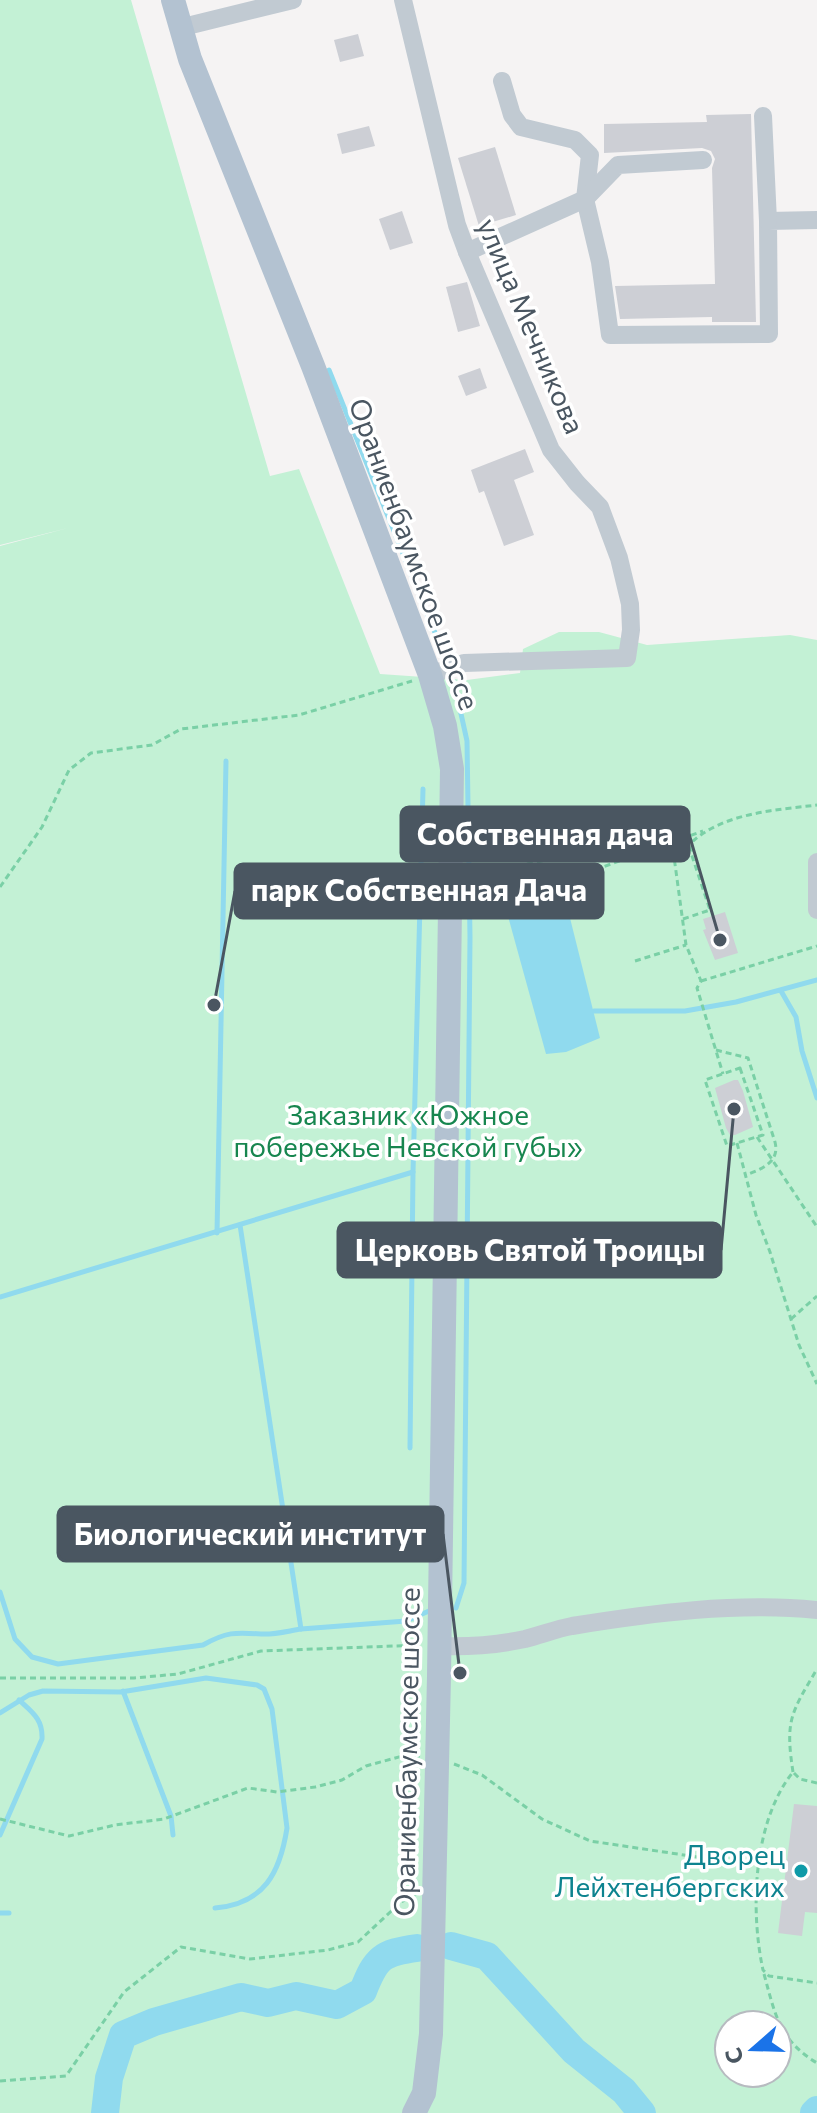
<svg xmlns="http://www.w3.org/2000/svg" width="817" height="2113" font-family="Commissioner,sans-serif">
  <style>
    .green { fill: #c3f1d5; fill-rule: evenodd }
    .water { fill: #90daee }
    .lines { fill: none; stroke-linecap: round; stroke-linejoin: round }
    .stream { stroke: #90daee; stroke-width: 5 }
    .river { stroke: #90daee; stroke-width: 28 }
    .building { fill: #cdcfd5 }
    .path { stroke: #7ad0a6; stroke-width: 3; stroke-dasharray: 6 4; stroke-linecap: butt }
    .minor { stroke: #c1cad2; stroke-width: 18 }
    .major { stroke: #b3c2d1; stroke-width: 24 }
    .culture-dot { fill: #0f9aa8; stroke: #fff; stroke-width: 3 }
    .labels { text-anchor: middle; stroke-width: 7; stroke-linejoin: round; paint-order: stroke }
    .street-label { font-size: 28px; fill: #4a5661; stroke: #fff }
    .park-label { font-size: 28px; fill: #17864f; stroke: #fff }
    .culture-label { font-size: 28px; fill: #0d838f; stroke: #fff; text-anchor: end }
    .leader { fill: none; stroke: #4a5661; stroke-width: 3 }
    .callout-dot { fill: #4a5661; stroke: #fff; stroke-width: 3 }
    .callout { fill: #4a5661; stroke: #4a5661; stroke-width: 3 }
    .callout-label { font-size: 30px; text-anchor: middle; font-weight: bold; fill: #fff }
  </style>
  <rect width="100%" height="100%" fill="#f5f3f3"/>
  <path class="green" d="M0 0H131L270 476 299 469 380 674 467 680 520 673 523 649 559 632H599L647 645 790 635 817 640V2113H0V546L68 528 0 545ZM729 2025H777V2073H729Z"/>
  <path class="water" d="M565 898 600 1038 566 1052 546 1054 506 909 535 901Z"/>
  <g class="lines">
    <g class="stream">
      <path d="M329 370 446 660"/>
      <path d="M454 682 467 741 470 937 464 1583 456 1608"/>
      <path d="M781 991 796 1017 802 1051 817 1098"/>
      <path d="M594 1011H685L736 1002 817 980"/>
      <path d="M240 1225 301 1629 406 1621 429 1611"/>
      <path d="M217 1233 226 761"/>
      <path d="M0 1297 413 1172"/>
      <path d="M410 1448 413 1172 423 789"/>
      <path d="M0 1592 15 1639 32 1657 58 1664 203 1645C226 1632 235 1632 261 1634 274 1635 288 1631 301 1629"/>
      <path d="M123 1691 171 1816 173 1835"/>
      <path d="M0 1713 29 1695 43 1691 121 1692 206 1678 257 1685 264 1689 272 1709 287 1828C280 1873 264 1904 215 1908"/>
      <path d="M0 1835 42 1739C43 1719 32 1712 19 1700"/>
      <path d="M0 1913H9"/>
    </g>
    <g class="river">
      <path d="M451 1946 487 1956 574 2051 624 2091 642 2113"/>
      <path d="M105 2113 109 2078 123 2035 154 2022 241 1997 268 2003 296 1996 337 2005 363 1991C376 1958 381 1953 417 1948"/>
      <path d="M814 2113 817 2110"/>
    </g>
  </g>
  <g class="building">
    <path d="M358 34 364 56 340 62 334 40Z"/>
    <path d="M751 114 756 322H712V317L620 319 615 286 715 284 712 168 715 159 711 151 702 148 604 153V124L707 122 706 115Z"/>
    <path d="M369 126 375 146 342 154 337 134Z"/>
    <path d="M495 147 516 215 479 226 458 158Z"/>
    <path d="M402 211 413 243 390 250 379 219Z"/>
    <path d="M467 282 480 326 458 332 446 287Z"/>
    <path d="M480 368 487 388 466 396 458 376Z"/>
    <path d="M525 449 534 472 514 480 534 535 504 546 484 491 479 493 471 470Z"/>
    <path d="M725 912 738 953 715 960 703 930 706 929 703 919Z"/>
    <path d="M734 1080H738L743 1091 753 1127 735 1135H730L726 1128 715 1088Z"/>
    <path d="M794 1804 817 1806V1913L805 1912 802 1936 778 1933Z"/>
  </g>
  <g class="lines">
    <g class="path">
      <path d="M672 842 703 831"/>
      <path d="M478 851 586 873 672 842 686 945 701 981 697 988 723 1074"/>
      <path d="M0 887 42 827 69 770 91 753 152 745 181 729 299 715 412 681"/>
      <path d="M683 919 710 910 691 853 693 841C725 813 775 810 817 805"/>
      <path d="M635 961 686 945"/>
      <path d="M701 981 817 946"/>
      <path d="M716 1050 748 1058 775 1142C780 1162 762 1169 746 1175"/>
      <path d="M740 1068 763 1135 727 1146 705 1080Z"/>
      <path d="M757 1137 817 1227"/>
      <path d="M737 1143 756 1215 770 1252 799 1345 817 1384"/>
      <path d="M791 1319 817 1296"/>
      <path d="M0 1678H134L178 1674 261 1651 420 1645"/>
      <path d="M454 1764 482 1775 542 1819 590 1841 711 1859 759 1853"/>
      <path d="M793 1772C785 1720 791 1713 817 1669"/>
      <path d="M817 1783 800 1779 793 1772C753 1822 750 1910 763 1970L769 1976 817 1983"/>
      <path d="M0 1819 69 1836 115 1825 164 1819 248 1788 277 1792 315 1787 342 1780 366 1766 406 1755 420 1756"/>
      <path d="M764 1974C775 2014 779 2040 817 2063"/>
      <path d="M0 2081 66 2076 124 1992 181 1947 250 1959 328 1950 358 1942 401 1902 416 1894"/>
    </g>
    <g class="minor">
      <path d="M403 0 457 225 467 252 551 450 577 483 600 507 619 558 630 604 631 630 627 658 464 663 430 675"/>
      <path d="M179 28 293 0"/>
      <path d="M502 81 512 115 521 127 575 140 590 155 585 199 600 262 610 335 769 334 768 221 817 220"/>
      <path d="M763 116 768 221"/>
      <path d="M467 252 585 199 618 165 703 160"/>
      <path d="M817 910V862"/>
      <path d="M439 1646C467 1647 497 1645 525 1639 541 1635 556 1629 572 1626 652 1613 736 1602 817 1610"/>
    </g>
    <path class="major" d="M173 0 190 59 313 366 430 675 445 726 452 769 439 1676 431 2034 424 2093 414 2113"/>
  </g>
  <circle class="culture-dot" cx="801" cy="1871" r="8"/>
  <g class="labels">
    <g class="street-label">
      <text transform="translate(531 326) rotate(67)" y="10">улица Мечникова</text>
      <text transform="translate(414 554) rotate(70)" y="10">Ораниенбаумское шоссе</text>
      <text transform="translate(407 1752) rotate(-89)" y="10">Ораниенбаумское шоссе</text>
    </g>
    <g class="park-label">
      <text x="408" y="1125">Заказник «Южное<tspan x="408" dy="32">побережье Невской губы»</tspan></text>
    </g>
    <g class="culture-label">
      <text x="785" y="1865">Дворец<tspan x="785" dy="32">Лейхтенбергских</tspan></text>
    </g>
  </g>
  <path class="leader" d="M720 940L689 834M214 1005L235 891M734 1109L721 1250M460 1673L443 1534"/>
  <g class="callout-dot">
    <circle cx="720" cy="940" r="8"/>
    <circle cx="214" cy="1005" r="8"/>
    <circle cx="734" cy="1109" r="8"/>
    <circle cx="460" cy="1673" r="8"/>
  </g>
  <g class="callout">
    <rect x="401" y="807" width="288" height="54" rx="8"/>
    <rect x="235" y="864" width="368" height="54" rx="8"/>
    <rect x="338" y="1223" width="383" height="54" rx="8"/>
    <rect x="58" y="1507" width="385" height="54" rx="8"/>
  </g>
  <g class="callout-label">
    <text x="545" y="845">Собственная дача</text>
    <text x="419" y="901">парк Собственная Дача</text>
    <text x="530" y="1261">Церковь Святой Троицы</text>
    <text x="250" y="1545">Биологический институт</text>
  </g>
  <g transform="translate(753 2049) rotate(250)"><circle r="38" fill="#ffffff" stroke="#b7bbc0" stroke-width="2"/>
  <path d="M0-6L14 30L0 20L-14 30Z" fill="#1a73e8"/>
  <text y="-12" font-size="22" font-weight="bold" text-anchor="middle" fill="#4a5661">С</text>
  </g>
</svg>
